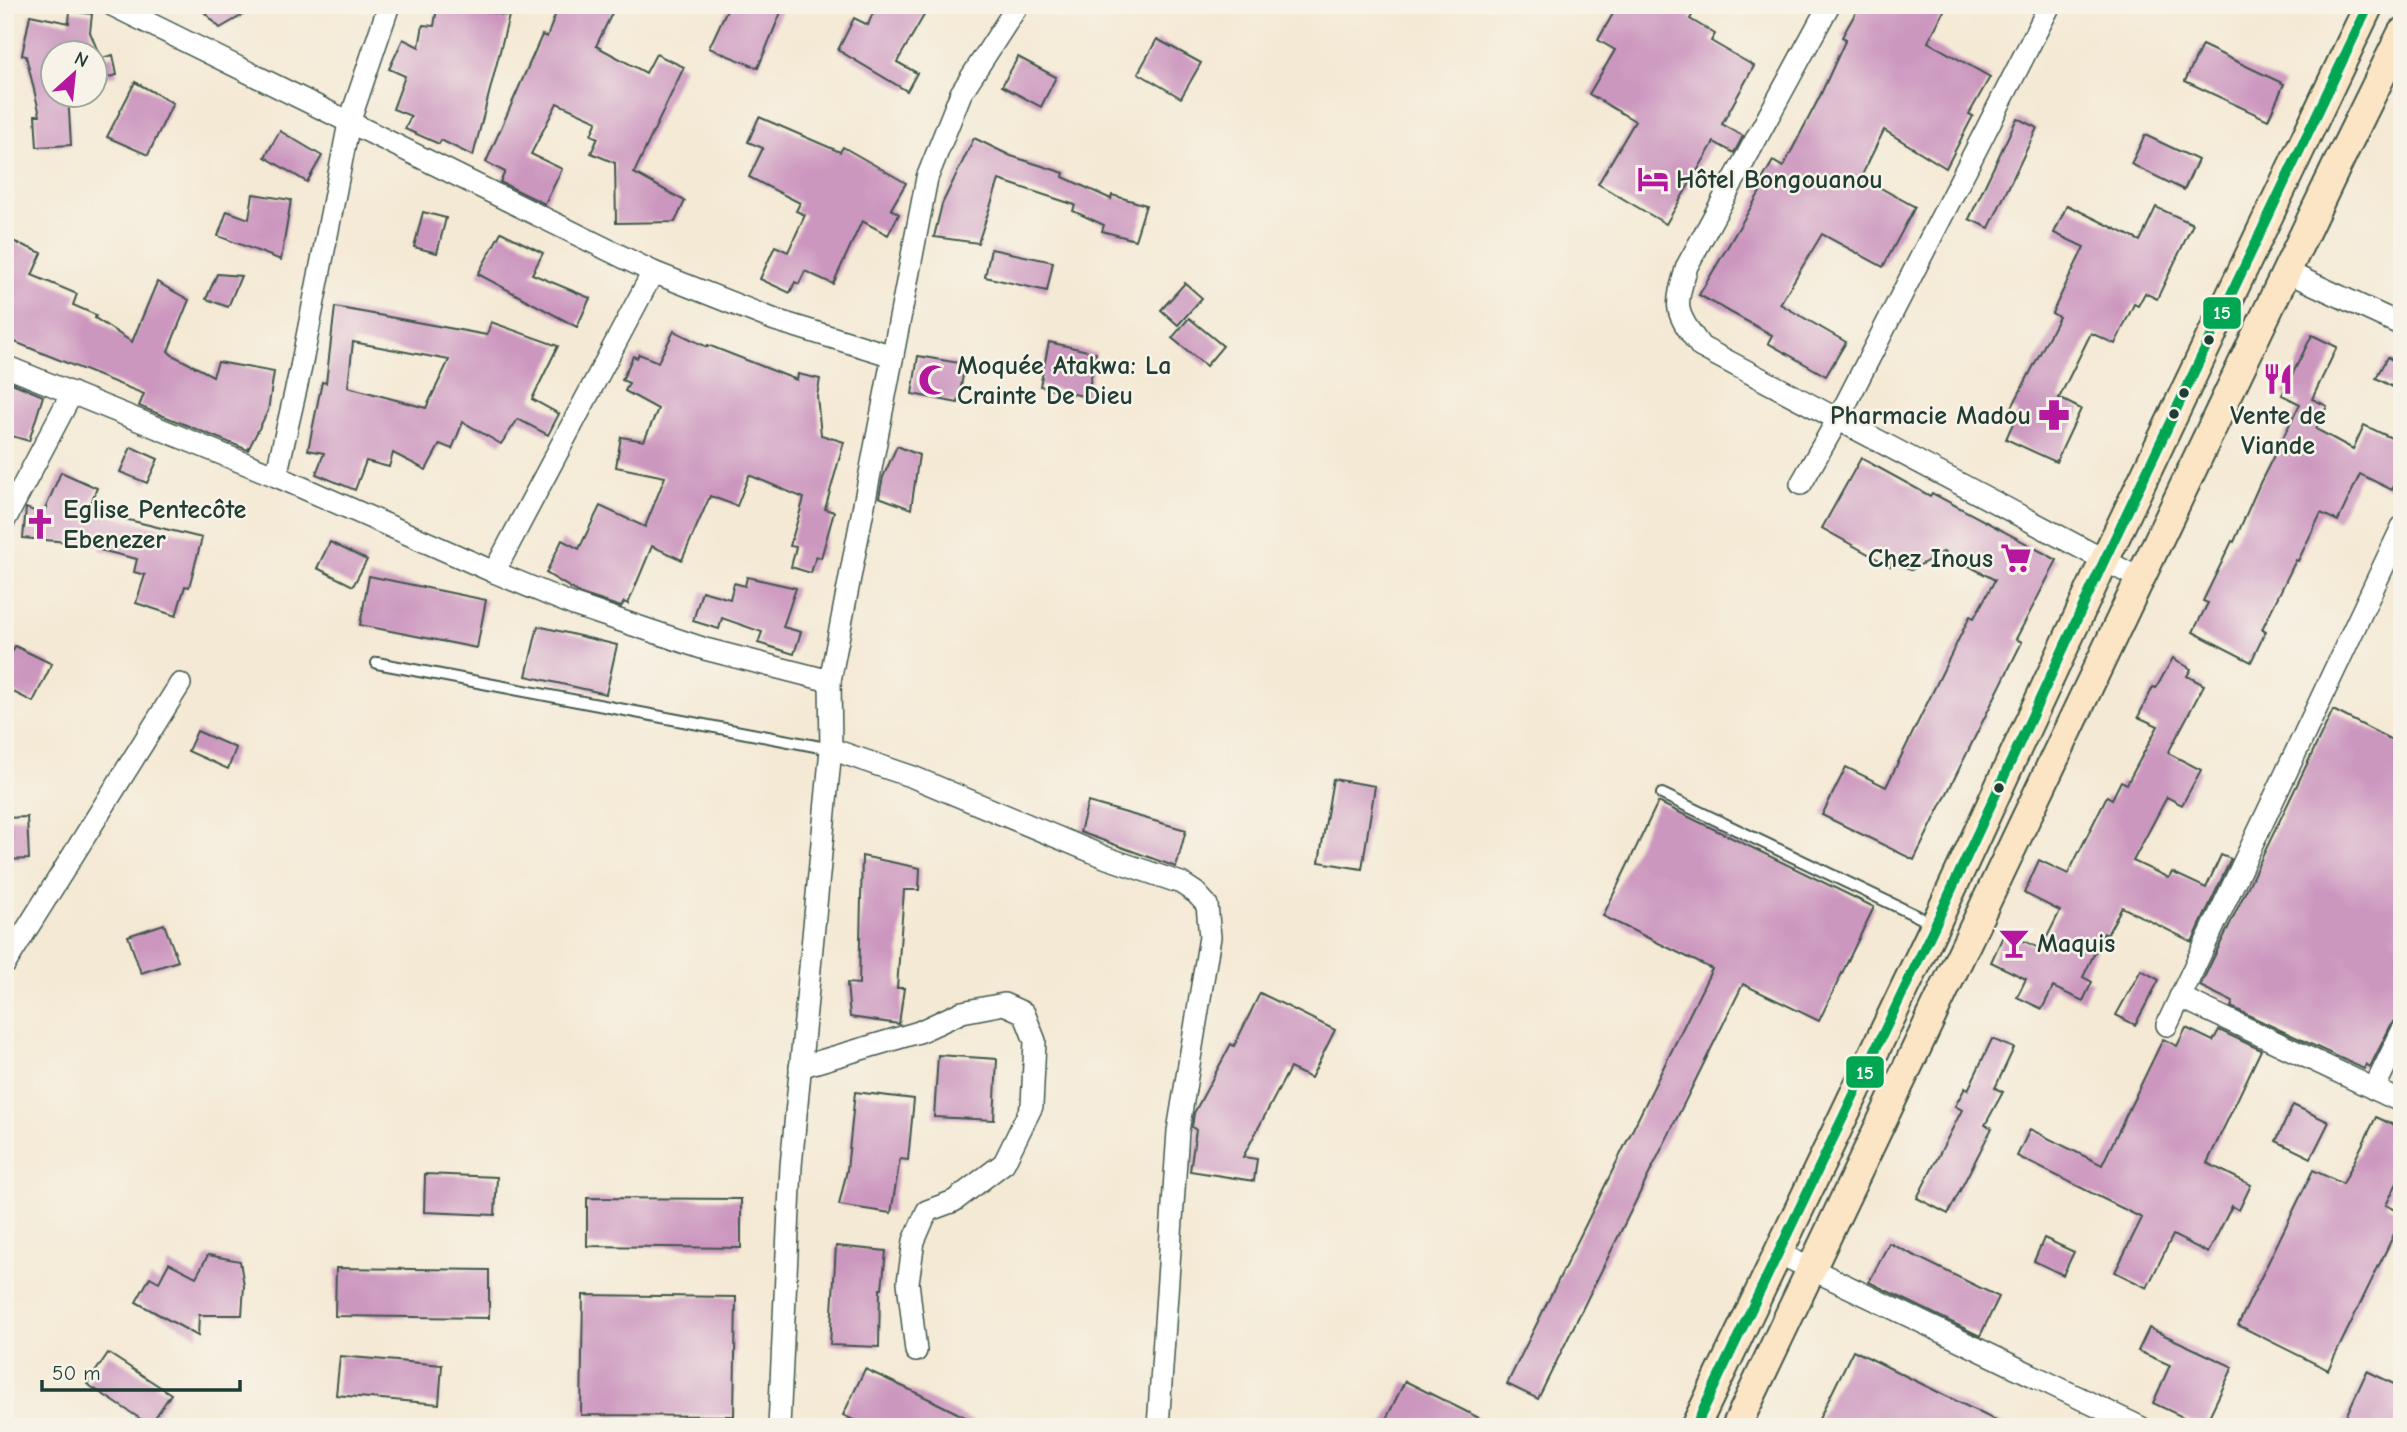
<svg xmlns="http://www.w3.org/2000/svg" width="2407" height="1432" font-family="'Comic Neue',sans-serif">
  <style>
    .building { fill: #cc97bf; fill-rule: evenodd }
    .lines { fill: none; stroke-linecap: round; stroke-linejoin: round }
    .service-casing { stroke: #3f574c; stroke-width: 14 }
    .minor-casing { stroke: #3f574c; stroke-width: 24 }
    .secondary-casing { stroke: #3f574c; stroke-width: 32 }
    .service { stroke: #fff; stroke-width: 10 }
    .minor { stroke: #fff; stroke-width: 21 }
    .secondary { stroke: #fce5c4; stroke-width: 28 }
    .bus-1-casing { stroke: #f7f3e8; stroke-width: 16 }
    .bus-1 { stroke: #00a651; stroke-width: 10 }
    .bus-dot { fill: #1f3d34; stroke: #f7f3e8; stroke-width: 2.5 }
    .labels { text-anchor: middle; stroke-width: 5; stroke-linejoin: round; paint-order: stroke }
    .poi-label { font-size: 26px; font-weight: bold; fill: #1f3d34; stroke: #f7f3e8; text-anchor: start }
    .line-badge { stroke: #f7f3e8; stroke-width: 2.5 }
    .badge-label { font-size: 19px; text-anchor: middle; font-weight: bold; fill: #fff }
  </style>
  <rect width="100%" height="100%" fill="#f7f3e8"/>
  <filter id="ink" filterUnits="userSpaceOnUse"><feTurbulence type="fractalNoise" baseFrequency=".0143" numOctaves="2"/><feDisplacementMap in="SourceGraphic" scale="14" xChannelSelector="R" yChannelSelector="G"/><feConvolveMatrix kernelMatrix="1 2 1 2 8 2 1 2 1" color-interpolation-filters="sRGB"/></filter>
  <filter id="wash" filterUnits="userSpaceOnUse"><feTurbulence type="fractalNoise" baseFrequency=".00686" numOctaves="4" result="noise"/><feDisplacementMap in="SourceGraphic" scale="28" xChannelSelector="R" yChannelSelector="G"/><feGaussianBlur stdDeviation="1.57" result="paint"/><feColorMatrix in="noise" values="0 0 0 0 0 0 0 0 0 0 0 0 0 0 0 0 0 1.4 0 .05"/><feComposite in="paint" operator="in"/></filter>
  <g filter="url(#wash)">
    <rect width="100%" height="100%" fill="#f4e9d4"/>
    <g id="blocks">
      <g class="building">
        <path d="M197 5H260L220 28Z"/>
        <path d="M559 5H616L596 46 646 73 656 54 684 67 634 173 685 201 675 222 616 223 615 163 591 153 598 138 591 135 597 121 557 103 531 154 562 169 545 204 500 182 505 172 486 162 542 35 547 37Z"/>
        <path d="M729 5H784L758 68 709 48Z"/>
        <path d="M876 5H930L897 62 917 73 907 91 838 50 854 18 868 25Z"/>
        <path d="M1618 5H1698L1690 19 1715 34 1711 41 1754 66 1722 124 1743 136 1734 153 1714 142 1666 224 1598 184 1635 121 1589 94 1615 50 1598 40Z"/>
        <path d="M1860 5H1947L1928 42 1990 77 1969 114 1973 116 1946 168 1884 130 1861 177 1915 207 1883 267 1822 234 1780 304 1846 342 1826 376 1768 343 1772 335 1699 295 1760 192 1756 190 1773 161 1783 167 1819 98 1846 39 1842 37Z"/>
        <path d="M465 7 509 16 473 156 441 140 439 144 405 129 411 116 393 109 405 76 389 69 403 39 419 47 423 25 434 26 437 8 464 12Z"/>
        <path d="M70 11 92 14 90 32 98 52H52V94H68L71 145 37 147 35 115H40L26 56 22 55 30 15 69 23Z"/>
        <path d="M1157 39 1201 63 1181 98 1138 73Z"/>
        <path d="M2202 45 2284 84 2268 120 2185 81Z"/>
        <path d="M113 55 117 75 94 81V60Z"/>
        <path d="M1018 57 1056 77 1041 107 1002 86Z"/>
        <path d="M135 82 173 103 148 155 107 137Z"/>
        <path d="M759 117 840 152 843 147 906 183 891 209 899 214 888 235 862 221 833 284 805 271 799 284 795 282 790 293 760 279 775 246 788 252 805 215 796 211 800 203 749 177 763 148 748 142Z"/>
        <path d="M2017 118 2037 128 1989 228 1969 219Z"/>
        <path d="M280 131 322 156 307 182 265 157Z"/>
        <path d="M2145 135 2198 160 2184 190 2131 164Z"/>
        <path d="M974 138 1011 156 1064 173 1063 177 1111 199 1112 195 1146 205 1135 240 1102 231 1104 225 1073 211 1075 205 999 180 978 243 934 237 942 204Z"/>
        <path d="M253 194 291 200 281 260 218 236 227 211 249 219Z"/>
        <path d="M2067 205 2140 241 2156 207 2193 224 2157 299 2145 293 2138 306 2134 304 2115 344 2091 333 2059 398 2081 409 2056 462 2006 439 2018 412 2011 409 2059 317 2052 313 2084 247 2054 233Z"/>
        <path d="M423 212 446 218 437 253 414 247Z"/>
        <path d="M501 232 543 253 532 274 590 298 577 327 478 274Z"/>
        <path d="M5 238 42 253 32 275 77 294 73 305 96 315 95 318 132 342 157 282 189 300 168 351 172 355 213 376 218 362 274 372 268 411 248 450 139 406 144 394 5 338Z"/>
        <path d="M991 249 1053 262 1047 291 985 277Z"/>
        <path d="M217 274 241 276 228 307 206 299Z"/>
        <path d="M1185 283 1202 298 1178 325 1161 310Z"/>
        <path d="M335 307 487 335 491 322 558 346 532 399 559 414 548 435 518 419 501 444 463 422 452 449 440 444 426 470 393 453 389 467 366 461 355 490 316 474 324 453 308 450 322 382 326 383ZM353 342 449 360 426 408 348 387Z"/>
        <path d="M1189 318 1223 346 1206 366 1172 338Z"/>
        <path d="M674 331 707 347 708 345 797 380 798 374 820 379 817 396 821 435 844 442 825 509 834 512 821 558 816 556 811 573 791 567 796 547 790 546 804 498 749 475 737 506 710 496 682 560 652 546 628 604 624 602 621 607 581 594 546 573 562 540 579 549 600 506 645 527 665 477 616 467 621 437 644 441 658 409 625 391 629 383 622 380 633 356 637 358 639 354 658 362Z"/>
        <path d="M2312 335 2337 347 2312 399 2327 406 2316 429 2353 449 2364 425 2402 443V471L2392 490 2360 474 2338 521 2321 513 2298 561 2296 560 2262 629 2266 631 2251 662 2193 632 2208 603 2203 601 2232 541 2234 542 2260 483 2300 404 2282 395Z"/>
        <path d="M1049 342 1096 353 1087 397 1040 386Z"/>
        <path d="M918 356 965 364 958 403 912 394Z"/>
        <path d="M2387 357 2402 365V392L2376 378Z"/>
        <path d="M5 380 43 396 29 441 5 434Z"/>
        <path d="M897 446 919 455 911 509 879 497 883 477Z"/>
        <path d="M131 447 158 459 147 483 120 472Z"/>
        <path d="M1861 458 1930 496 1932 493 2057 560 2016 639 2022 642 1914 860 1822 815 1846 767 1886 787 1970 616 1974 618 1995 580 1943 552 1911 570 1892 561 1890 566 1822 528Z"/>
        <path d="M61 472 97 488 88 510 202 538 189 587 185 586 176 616 136 603 145 575 134 572 137 559 100 550 101 545 23 538 26 508 43 514Z"/>
        <path d="M330 542 367 560 353 586 317 568Z"/>
        <path d="M369 576 486 600 477 648 360 625Z"/>
        <path d="M747 577 796 588 783 627 801 632 794 654 758 643 762 632 722 618 719 629 693 621 702 591 730 599 734 583 745 586Z"/>
        <path d="M538 626 617 645 606 694 526 676Z"/>
        <path d="M15 646 52 664 33 702 5 688V666Z"/>
        <path d="M2173 658 2191 669 2187 676 2204 685 2168 753 2201 770 2182 805 2167 797 2133 861 2169 878 2172 872 2206 888 2221 855 2231 859 2192 942 2122 907 2107 935 2104 933 2083 977 2092 982 2083 1001 2053 987 2042 1009 2017 997 2026 979 1991 962 2005 932 2041 949 2060 911 2024 893 2039 860 2068 874 2107 796 2112 799 2121 781 2127 784 2158 726 2138 717 2153 687 2156 688Z"/>
        <path d="M2333 710 2402 745V1018L2395 1020 2391 1025 2370 1067 2366 1064 2364 1069 2231 1007 2233 1002 2200 986Z"/>
        <path d="M197 731 236 748 228 769 188 751Z"/>
        <path d="M1333 779 1375 786 1362 869 1319 862Z"/>
        <path d="M1088 802 1186 830 1176 867 1080 832Z"/>
        <path d="M1658 802 1874 907 1819 1021 1743 984 1538 1399 1507 1384 1712 969 1603 916Z"/>
        <path d="M27 817 29 859 5 860V818Z"/>
        <path d="M862 856 920 868 919 890H904L897 988H904L899 1024 850 1017 847 983 859 984Z"/>
        <path d="M164 924 178 961 141 973 128 936Z"/>
        <path d="M2141 970 2159 980 2135 1025 2116 1015Z"/>
        <path d="M1260 993 1335 1030 1311 1078 1290 1068 1243 1157 1257 1159 1254 1181 1190 1171 1196 1130 1192 1127 1194 1113 1231 1044 1234 1046Z"/>
        <path d="M2186 1028 2213 1041 2219 1030 2261 1050 2207 1163 2251 1185 2239 1210 2232 1206 2208 1253 2173 1235 2147 1288 2115 1272 2142 1218 2017 1156 2030 1129 2102 1165 2163 1039 2177 1046Z"/>
        <path d="M1992 1039 2014 1048 1995 1088 2003 1092 1985 1125 1992 1128 1948 1214 1917 1198 1962 1110 1955 1106 1965 1088 1968 1090Z"/>
        <path d="M938 1055 997 1059 994 1120 934 1117Z"/>
        <path d="M855 1092 914 1099 908 1160 900 1159 891 1213 839 1205 847 1170Z"/>
        <path d="M2293 1105 2329 1122 2311 1158 2276 1141Z"/>
        <path d="M2376 1117 2402 1129V1173L2386 1205 2402 1213V1218L2328 1370 2238 1325 2313 1170 2343 1184Z"/>
        <path d="M425 1174 497 1177 495 1215 424 1212Z"/>
        <path d="M587 1198 741 1199V1248L587 1246Z"/>
        <path d="M2044 1238 2074 1252 2063 1275 2034 1261Z"/>
        <path d="M1889 1243 1999 1297 1980 1336 1869 1282Z"/>
        <path d="M836 1246 886 1251 882 1289H880L879 1347 830 1345Z"/>
        <path d="M208 1255 240 1261 244 1286 242 1315H199L198 1336 136 1302 150 1277 159 1282 169 1263 196 1277Z"/>
        <path d="M336 1268 489 1270V1318L335 1316Z"/>
        <path d="M583 1295 736 1297 734 1416 581 1415Z"/>
        <path d="M2149 1328 2233 1367 2204 1427 2153 1403 2170 1365 2138 1351Z"/>
        <path d="M1853 1350 2009 1427H1830L1818 1421Z"/>
        <path d="M108 1353 171 1394 150 1425 87 1384Z"/>
        <path d="M340 1356 442 1365 439 1404 336 1395Z"/>
        <path d="M865 1369 921 1395 985 1427H868L843 1415Z"/>
        <path d="M2367 1371 2402 1388V1427H2341Z"/>
        <path d="M1405 1381 1497 1427H1382Z"/>
      </g>
    </g>
  </g>
  <g filter="url(#ink)">
    <use href="#blocks" fill-opacity="0" stroke="#3f574c" stroke-width="2"/>
    <g class="lines">
      <defs>
        <g id="service">
          <path d="M377 663 831 749"/>
          <path d="M1662 794 1934 924"/>
        </g>
        <g id="minor">
          <path d="M112 5 653 272 775 320 893 356"/>
          <path d="M1829 5 1687 266C1674 310 1674 310 1701 347L2140 579"/>
          <path d="M2287 272 2402 325"/>
          <path d="M5 366 276 476 494 572 574 605 705 649 830 681"/>
          <path d="M276 476 301 367 349 123 389 5"/>
          <path d="M1801 484 1838 419 2050 5"/>
          <path d="M5 520 72 393"/>
          <path d="M494 572 653 272"/>
          <path d="M831 749 913 777 1107 858 1181 883 1196 893 1207 905 1210 937 1178 1131 1158 1427"/>
          <path d="M5 964 180 684"/>
          <path d="M2180 997 2402 1102"/>
          <path d="M2167 1025 2402 527"/>
          <path d="M800 1067 919 1032 962 1012 1004 1004 1024 1013 1035 1041 1032 1106 1004 1163 954 1201 927 1211 914 1241 908 1282 916 1351"/>
          <path d="M2374 1089 2402 1031"/>
          <path d="M1778 1253 2140 1427"/>
          <path d="M779 1427 791 1166 831 749 830 681 927 178 961 93 1018 5"/>
        </g>
        <g id="secondary">
          <path d="M1695 1427 1935 925 2104 561 2369 5"/>
          <path d="M1736 1427 2340 159 2402 33"/>
        </g>
      </defs>
      <use href="#service" class="service-casing"/>
      <use href="#minor" class="minor-casing"/>
      <use href="#secondary" class="secondary-casing"/>
      <use href="#service" class="service"/>
      <use href="#minor" class="minor"/>
      <use href="#secondary" class="secondary"/>
      <defs>
        <path id="bus-1" d="M1695 1427 1935 925 2104 561 2369 5"/>
      </defs>
      <use href="#bus-1" class="bus-1-casing"/>
      <use href="#bus-1" class="bus-1"/>
    </g>
  </g>
  <defs>
    <symbol id="hotel-bare" viewBox="-9 -9 18 18"><path d="M-6-4.5h1.5V1H6V5H4.5V3h-9V5H-6ZM-4 0a1.8 1.8 0 1 1 3.6 0ZM.5 0V-2.5h3Q6-2.5 6 0Z" fill="#b5179e" stroke="#f7f3e8" stroke-width="2.5" paint-order="stroke"/></symbol>
    <symbol id="restaurant-bare" viewBox="-9 -9 18 18"><path d="M-5-6h1v4h1v-4h1v4h1v-4h1v5L-1.5 .5V6h-2V.5L-5-1ZM5-6V6H3V1.5H1.5Q1.5-4 5-6Z" fill="#b5179e" stroke="#f7f3e8" stroke-width="2.5" paint-order="stroke"/></symbol>
    <symbol id="mosque-bare" viewBox="-9 -9 18 18"><path d="M3.5-4.9A6 6 0 1 0 3.5 4.9A5 5 0 1 1 3.5-4.9Z" fill="#b5179e" stroke="#f7f3e8" stroke-width="2.5" paint-order="stroke"/></symbol>
    <symbol id="pharmacy-bare" viewBox="-9 -9 18 18"><path d="M-2-6h4v4h4v4h-4v4h-4v-4h-4v-4h4Z" fill="#b5179e" stroke="#f7f3e8" stroke-width="2.5" paint-order="stroke"/></symbol>
    <symbol id="church-bare" viewBox="-9 -9 18 18"><path d="M-1.2-6h2.4v3.5h3.3v2.4h-3.3V6h-2.4V-.1h-3.3v-2.4h3.3Z" fill="#b5179e" stroke="#f7f3e8" stroke-width="2.5" paint-order="stroke"/></symbol>
    <symbol id="supermarket-bare" viewBox="-9 -9 18 18"><path d="M-6-5.5h2.5l.6 2H6L4.5 2H-2.5L-4.4-4H-6ZM-1.5 3.2a1.3 1.3 0 1 0 .1 0ZM3 3.2a1.3 1.3 0 1 0 .1 0Z" fill="#b5179e" stroke="#f7f3e8" stroke-width="2.5" paint-order="stroke"/></symbol>
    <symbol id="bar-bare" viewBox="-9 -9 18 18"><path d="M-6-5H6L.8 .8V4.5H3.5V6h-7V4.5H-.8V.8Z" fill="#b5179e" stroke="#f7f3e8" stroke-width="2.5" paint-order="stroke"/></symbol>
  </defs>
  <g fill-rule="evenodd">
    <use href="#hotel-bare" x="1631" y="157" width="44" height="44"/>
    <use href="#restaurant-bare" x="2256" y="357" width="44" height="44"/>
    <use href="#mosque-bare" x="912" y="358" width="44" height="44"/>
    <use href="#pharmacy-bare" x="2032" y="393" width="44" height="44"/>
    <use href="#church-bare" x="18" y="502" width="44" height="44"/>
    <use href="#supermarket-bare" x="1994" y="536" width="44" height="44"/>
    <use href="#bar-bare" x="1992" y="921" width="44" height="44"/>
  </g>
  <g class="bus-dot">
    <circle cx="2209" cy="340" r="6"/>
    <circle cx="2184" cy="393" r="6"/>
    <circle cx="2174" cy="414" r="6"/>
    <circle cx="1999" cy="788" r="6"/>
  </g>
  <g class="labels">
    <g class="poi-label">
      <text x="1676" y="188">Hôtel Bongouanou</text>
      <text x="957" y="374">Moquée Atakwa: La<tspan x="957" dy="30">Crainte De Dieu</tspan></text>
      <text x="2031" y="424" text-anchor="end">Pharmacie Madou</text>
      <text x="2278" y="424" text-anchor="middle">Vente de<tspan x="2278" dy="30">Viande</tspan></text>
      <text x="63" y="518">Eglise Pentecôte<tspan x="63" dy="30">Ebenezer</tspan></text>
      <text x="1993" y="567" text-anchor="end">Chez Inous</text>
      <text x="2037" y="952">Maquis</text>
    </g>
  </g>
  <g class="line-badge">
    <rect x="2202" y="296" width="40" height="34" rx="7" fill="#00a651"/>
    <rect x="1845" y="1055" width="40" height="34" rx="7" fill="#00a651"/>
  </g>
  <g class="badge-label">
    <text x="2222" y="319">15</text>
    <text x="1865" y="1079">15</text>
  </g>
  <rect width="2407" height="1432" fill="none" stroke="#f7f3e8" stroke-width="28"/>
  <g transform="translate(74 74) rotate(27)"><circle r="33" fill="#f7f3e8" stroke="#a1aaa0" stroke-width="2"/>
  <path d="M0-5L12 26L0 18L-12 26Z" fill="#b5179e"/>
  <text y="-10" font-size="19" font-weight="bold" text-anchor="middle" fill="#1f3d34">N</text>
  </g>
  <path d="M42 1380v10h198v-10" fill="none" stroke="#1f3d34" stroke-width="3.5"/>
  <text x="52" y="1380" font-size="21" fill="#1f3d34" stroke="#f7f3e8" stroke-width="5" paint-order="stroke">50 m</text>
</svg>
